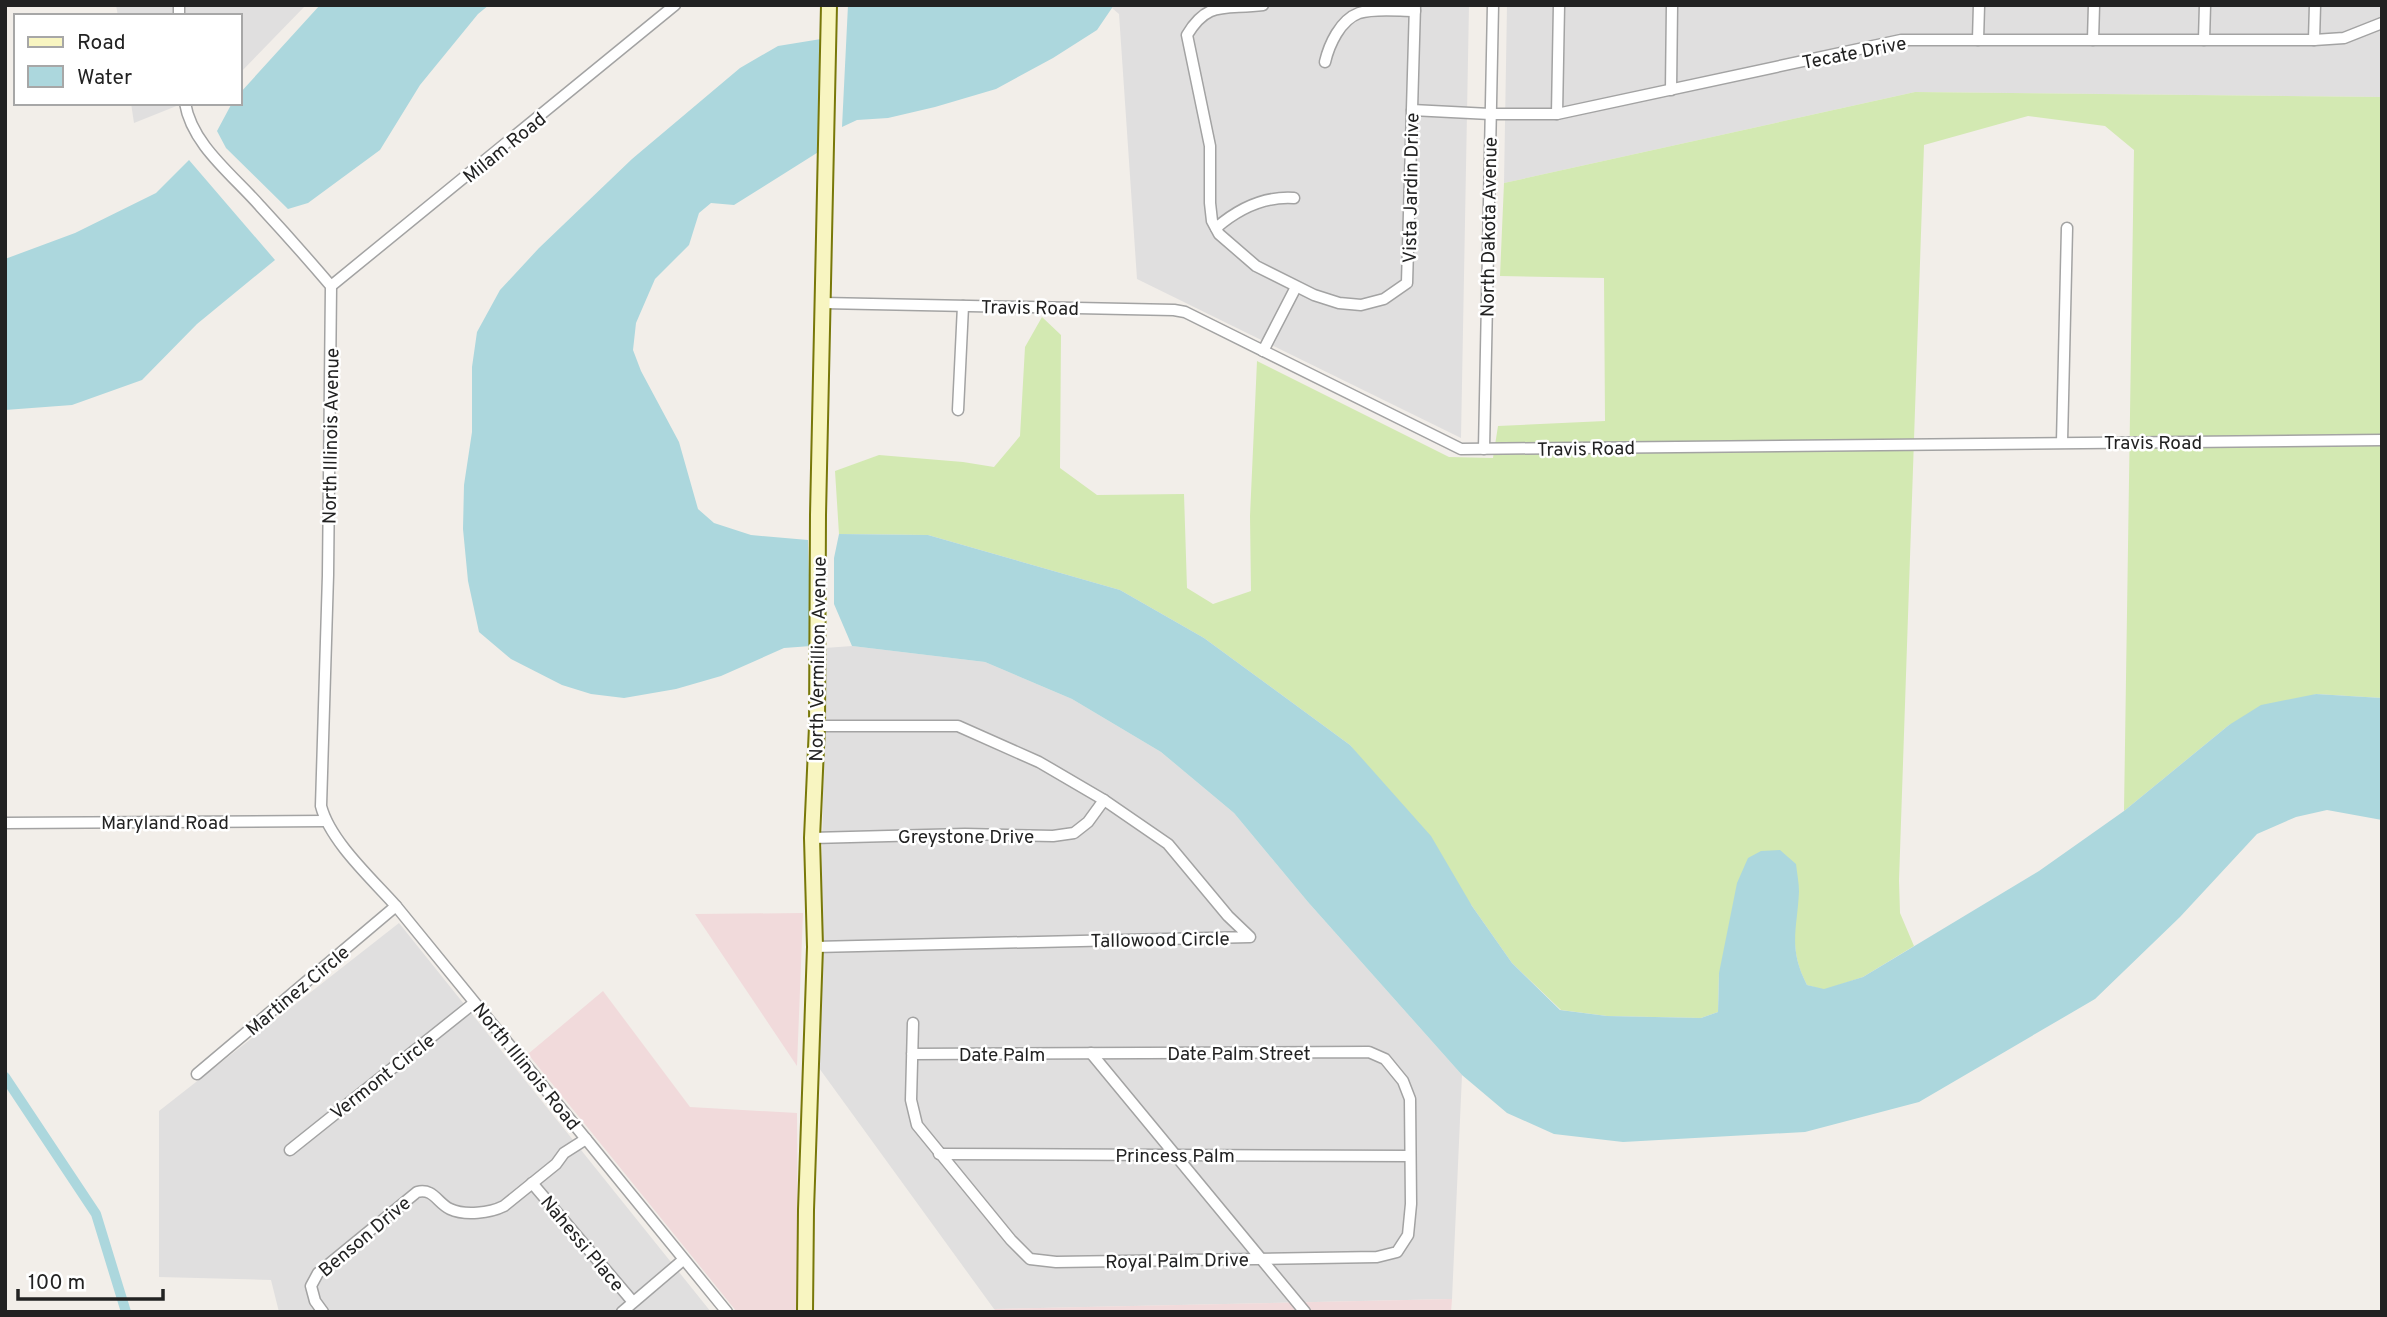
<svg xmlns="http://www.w3.org/2000/svg" width="2387" height="1317" font-family="Overpass,sans-serif">
  <style>
    .residential { fill: #e0dfdf }
    .commercial { fill: #f1dadb }
    .grass { fill: #d3e9b2 }
    .water { fill: #acd7dd }
    .lines { fill: none; stroke-linecap: round; stroke-linejoin: round }
    .canal { stroke: #acd7dd; stroke-width: 10 }
    .street-casing { stroke: #a3a3a3; stroke-width: 13 }
    .secondary-casing { stroke: #787809; stroke-width: 18 }
    .street { stroke: #fff; stroke-width: 10 }
    .secondary { stroke: #f8f5c1; stroke-width: 14 }
    .labels { text-anchor: middle; stroke-width: 5; stroke-linejoin: round; paint-order: stroke }
    .street-label { font-size: 19px; fill: #222; stroke: #fff }
  </style>
  <rect width="100%" height="100%" fill="#f2eee9"/>
  <g class="residential">
    <path d="M116 5H306L240 73V16H118Z"/>
    <path d="M1114 5H1469L1461 438 1137 279 1119 14 1112 8Z"/>
    <path d="M1507 5H2382V97L1915 92 1504 183Z"/>
    <path d="M131 103H184L134 123Z"/>
    <path d="M852 646 985 662 1072 699 1161 752 1234 813 1308 902 1462 1075 1452 1299 994 1309 819 1068 825 648Z"/>
    <path d="M399 923 711 1312H279L271 1280 159 1277V1111Z"/>
  </g>
  <g class="commercial">
    <path d="M803 913 797 1066 695 914Z"/>
    <path d="M603 991 690 1107 797 1113 798 1312H737L528 1054Z"/>
    <path d="M1452 1299 1451 1312H997L994 1309Z"/>
  </g>
  <path class="grass" d="M1915 92 2382 97V698L2316 694 2229 725 2124 811 2134 150 2105 126 2028 116 1924 145 1899 881 1900 913 1914 946 1863 977 1824 990 1807 985C1797 966 1794 951 1795 930L1719 973 1718 1012 1701 1018 1607 1016 1561 1010 1512 963 1472 906 1350 745 1204 638 1120 590 928 535 839 534 835 471 879 455 963 462 994 467 1020 436 1025 347 1042 317 1061 335 1060 468 1097 495 1184 494 1187 588 1213 604 1251 591 1250 516 1257 361 1449 457 1493 458 1498 426 1605 421 1604 278 1500 276 1504 183Z"/>
  <g class="water">
    <path d="M320 5H489L478 14 420 85 380 150 308 203 288 209 226 148 217 131 232 103H240V93Z"/>
    <path d="M848 5H1114L1097 30 1053 58 996 89 935 107 888 118 857 120 842 127Z"/>
    <path d="M821 39 820 151 734 205 711 203 699 213 689 245 655 279 636 323 633 350 641 371 679 442 698 509 714 523 751 535 808 540 811 646 784 648 721 676 676 689 624 698 591 694 562 685 511 659 479 632 468 581 463 529 464 485 472 432V367L477 332 500 290 539 248 632 159 740 68 778 46Z"/>
    <path d="M189 160 275 260 197 324 142 380 72 405 5 410V259L75 233 156 193Z"/>
    <path d="M839 534 928 535 1120 590 1204 638 1350 745 1431 836 1472 906 1512 963 1560 1010 1607 1016 1701 1018 1718 1012 1719 973 1737 883 1748 858 1761 851 1780 850 1796 864C1797 873 1799 883 1799 892 1797 930 1788 948 1807 985L1824 989 1863 977 2039 871 2124 811 2229 725 2261 705 2316 694 2382 698V820L2327 810 2296 817 2257 834 2180 917 2095 999 1919 1102 1805 1132 1623 1142 1554 1134 1507 1113 1462 1075 1308 902 1234 813 1161 752 1072 699 985 662 852 646 834 604V558Z"/>
  </g>
  <g class="lines">
    <path class="canal" d="M5 1077 96 1214 126 1312"/>
    <defs>
      <g id="street">
        <path d="M179 5V16"/>
        <path d="M1263 5C1224 10 1208 0 1187 35L1210 146V203L1212 221 1219 234 1256 266 1314 295 1339 303 1361 305 1384 299 1407 283 1415 5"/>
        <path d="M1978 40 1979 5"/>
        <path d="M2093 40 2094 5"/>
        <path d="M2204 40 2205 5"/>
        <path d="M2314 40 2315 5"/>
        <path d="M1325 62C1329 45 1340 20 1359 13 1375 8 1398 11 1415 11"/>
        <path d="M1671 90 1672 5"/>
        <path d="M185 103C192 145 233 175 260 206 284 232 308 259 331 286L328 575 321 806C330 841 372 879 396 906L727 1312"/>
        <path d="M1412 110 1490 114H1557L1901 40H2314L2344 38 2382 23"/>
        <path d="M1557 114 1559 5"/>
        <path d="M1216 228C1238 209 1264 196 1294 198"/>
        <path d="M331 286 675 5"/>
        <path d="M823 303 1174 310 1185 312 1461 449 2382 440"/>
        <path d="M1263 351 1296 287"/>
        <path d="M958 410 963 306"/>
        <path d="M2062 442 2067 228"/>
        <path d="M1484 449 1493 5"/>
        <path d="M5 823 326 821"/>
        <path d="M812 838 965 834 1053 836 1074 833 1088 822 1104 800"/>
        <path d="M815 947 1250 937 1228 916 1168 844 1104 800 1039 762 958 726H817"/>
        <path d="M1091 1053 1305 1312"/>
        <path d="M912 1054 1369 1052 1385 1059 1403 1081 1410 1099 1411 1204 1408 1235 1397 1252 1377 1257 1056 1262 1030 1259 1011 1240 917 1125 911 1100 913 1023"/>
        <path d="M197 1074 396 906"/>
        <path d="M290 1150 474 1003"/>
        <path d="M939 1154 1410 1156"/>
        <path d="M532 1183 633 1302"/>
        <path d="M323 1312 315 1301 311 1286 318 1273 417 1192C434 1188 437 1203 450 1209 465 1216 490 1213 504 1206L556 1164 564 1153 586 1139"/>
        <path d="M622 1312 683 1260"/>
      </g>
      <path id="secondary" d="M805 1312 806 1210 815 947 812 838 817 726 818 515 829 5"/>
    </defs>
    <use href="#street" class="street-casing"/>
    <use href="#secondary" class="secondary-casing"/>
    <use href="#street" class="street"/>
    <use href="#secondary" class="secondary"/>
  </g>
  <g class="labels">
    <g class="street-label">
      <text transform="translate(1854 52) rotate(-11)" y="7">Tecate Drive</text>
      <text transform="translate(504 147) rotate(-39)" y="7">Milam Road</text>
      <text transform="translate(1410 188) rotate(-89)" y="7">Vista Jardin Drive</text>
      <text transform="translate(1488 227) rotate(-89)" y="7">North Dakota Avenue</text>
      <text transform="translate(1030 307) rotate(1)" y="7">Travis Road</text>
      <text transform="translate(330 436) rotate(-89)" y="7">North Illinois Avenue</text>
      <text x="2153" y="449">Travis Road</text>
      <text transform="translate(1586 448) rotate(-1)" y="7">Travis Road</text>
      <text transform="translate(817 659) rotate(-89)" y="7">North Vermillion Avenue</text>
      <text x="165" y="829">Maryland Road</text>
      <text x="966" y="843">Greystone Drive</text>
      <text transform="translate(1160 939) rotate(-1)" y="7">Tallowood Circle</text>
      <text transform="translate(297 990) rotate(-40)" y="7">Martinez Circle</text>
      <text x="1239" y="1060">Date Palm Street</text>
      <text x="1002" y="1061">Date Palm</text>
      <text transform="translate(527 1066) rotate(51)" y="7">North Illinois Road</text>
      <text transform="translate(382 1076) rotate(-38)" y="7">Vermont Circle</text>
      <text x="1175" y="1162">Princess Palm</text>
      <text transform="translate(364 1236) rotate(-40)" y="7">Benson Drive</text>
      <text transform="translate(583 1243) rotate(50)" y="7">Nahessi Place</text>
      <text transform="translate(1177 1260) rotate(-1)" y="7">Royal Palm Drive</text>
    </g>
  </g>
  <rect width="2387" height="1317" fill="none" stroke="#222222" stroke-width="14"/>
  <rect x="14" y="14" width="228" height="91" fill="#ffffff" stroke="#a7a7a7" stroke-width="2"/>
  <rect x="28" y="37" width="35" height="10" fill="#f8f5c1" stroke="#a7a7a7" stroke-width="2"/>
  <text x="77" y="49" font-size="21" fill="#222222">Road</text>
  <rect x="28" y="66" width="35" height="21" fill="#acd7dd" stroke="#a7a7a7" stroke-width="2"/>
  <text x="77" y="84" font-size="21" fill="#222222">Water</text>
  <path d="M18 1289v10h145v-10" fill="none" stroke="#222222" stroke-width="3.5"/>
  <text x="28" y="1289" font-size="21" fill="#222222" stroke="#ffffff" stroke-width="5" paint-order="stroke">100 m</text>
</svg>
